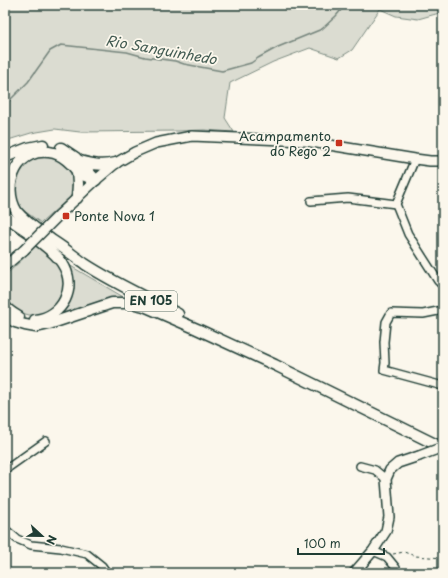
<svg xmlns="http://www.w3.org/2000/svg" width="448" height="578" font-family="'Playpen Sans',sans-serif">
  <style>
    .green { fill: #dbdcd1; stroke: #7d8c82 }
    .lines { fill: none; stroke-linecap: round; stroke-linejoin: round }
    .stream { stroke: #74847b; stroke-width: 1.5 }
    .street-casing { stroke: #1f3d34; stroke-width: 10 }
    .secondary-casing { stroke: #1f3d34; stroke-width: 12 }
    .primary-casing { stroke: #1f3d34; stroke-width: 13 }
    .path { stroke: #1f3d34; stroke-width: 1; stroke-dasharray: 3 3; stroke-linecap: butt }
    .street { stroke: #fbf7ec; stroke-width: 7 }
    .secondary { stroke: #fbf7ec; stroke-width: 9 }
    .primary { stroke: #fbf7ec; stroke-width: 10 }
    .secondary-bridge-casing { stroke: #1f3d34; stroke-width: 12; stroke-linecap: butt }
    .secondary-bridge { stroke: #fbf7ec; stroke-width: 9 }
    .poi-dot { fill: #c8321e; stroke: #fbf7ec; stroke-width: 1.5 }
    .labels { text-anchor: middle; stroke-width: 3.5; stroke-linejoin: round; paint-order: stroke }
    .shield { fill: #fbf7ec; stroke: #61756b; stroke-width: 1 }
    .shield-label { font-size: 12px; font-weight: bold; fill: #1f3d34 }
    .poi-label { font-size: 13px; fill: #1f3d34; stroke: #fbf7ec; text-anchor: end }
    .water-label { font-size: 14px; font-style: italic; fill: #425b52; stroke: #fbf7ec }
  </style>
  <rect width="100%" height="100%" fill="#fbf7ec"/>
  <filter id="ink" filterUnits="userSpaceOnUse"><feTurbulence type="fractalNoise" baseFrequency=".025" numOctaves="2"/><feDisplacementMap in="SourceGraphic" scale="8" xChannelSelector="R" yChannelSelector="G"/><feConvolveMatrix kernelMatrix="1 2 1 2 8 2 1 2 1" color-interpolation-filters="sRGB"/></filter>
  <g filter="url(#ink)">
    <g class="green">
      <path d="M5 5H443V12L418 19 396 16 380 9 352 50 339 58 310 48 273 62 230 83 225 118 234 132 204 130 178 131 80 132 55 129 31 133 5 141Z"/>
      <path d="M39 155 60 158 74 175 73 192 70 197 41 223 23 210 17 203 13 194 15 174 21 166Z"/>
      <path d="M36 246 46 254 54 259 61 267 65 286 62 295 57 304 48 310 39 315H29L18 312 9 304 5 297V279L8 273Z"/>
      <path d="M69 265 125 298 52 319 72 293 73 278Z"/>
    </g>
    <g class="lines">
      <path class="stream" d="M5 105 28 82 50 51 61 45 127 52 145 57 175 61 184 64 222 71 251 63 258 58 278 47 322 29 336 16 345 5"/>
      <defs>
        <g id="street">
          <path d="M415 159 396 204 408 234 438 281 443 286"/>
          <path d="M311 201 348 198 396 204"/>
          <path d="M443 310 423 314 391 313 386 322 384 342 385 363 384 370 443 386"/>
          <path d="M360 466 375 470 386 479"/>
          <path d="M5 470 46 441"/>
          <path d="M5 529 17 539 31 545 61 548 87 554 102 566 107 573"/>
          <path d="M373 551 387 557 396 568"/>
        </g>
        <g id="secondary">
          <path d="M59 215 96 180 116 163 135 152 156 143 192 136 305 141 415 159 430 161H443"/>
          <path d="M5 266 24 250"/>
          <path d="M354 573 373 551 386 531 389 517 386 479 390 470 398 463 419 456"/>
        </g>
        <g id="primary">
          <path d="M61 148 76 158 95 179"/>
          <path d="M5 157 28 148 43 145"/>
          <path d="M80 161C94 165 102 166 116 163"/>
          <path d="M77 171 78 184 77 198"/>
          <path d="M96 180C89 178 82 176 77 171 75 169 73 166 71 164 66 159 61 155 54 153 18 144 0 185 17 212 27 224 41 232 53 241 64 248 74 256 85 264 114 283 147 298 178 314"/>
          <path d="M5 216 39 239"/>
          <path d="M32 236C43 244 55 252 62 263 78 287 63 317 35 320"/>
          <path d="M5 306C8 311 14 314 19 317"/>
          <path d="M5 316 15 322 25 325 36 327 49 324 112 303H131L144 306 197 329 275 365 443 448"/>
        </g>
      </defs>
      <use href="#street" class="street-casing"/>
      <use href="#secondary" class="secondary-casing"/>
      <use href="#primary" class="primary-casing"/>
      <path class="path" d="M393 554 404 552 415 556 443 558"/>
      <use href="#street" class="street"/>
      <use href="#secondary" class="secondary"/>
      <use href="#primary" class="primary"/>
      <defs>
        <g id="secondary-bridge">
          <path d="M24 250 59 215"/>
          <path d="M419 456 443 447"/>
        </g>
      </defs>
      <use href="#secondary-bridge" class="secondary-bridge-casing"/>
      <use href="#secondary-bridge" class="secondary-bridge"/>
    </g>
  </g>
  <g class="poi-dot">
    <rect x="335" y="139" width="8" height="8" rx="2"/>
    <rect x="62" y="212" width="8" height="8" rx="2"/>
  </g>
  <g class="labels">
    <rect class="shield" x="125" y="291" width="52" height="20" rx="3"/>
    <g class="shield-label">
      <text x="151" y="305">EN 105</text>
    </g>
    <g class="poi-label">
      <text x="331" y="141">Acampamento<tspan x="331" dy="15">do Rego 2</tspan></text>
      <text x="74" y="221" text-anchor="start">Ponte Nova 1</text>
    </g>
    <g class="water-label">
      <text transform="translate(161 50) rotate(10)" y="5">Rio Sanguinhedo</text>
    </g>
  </g>
  <rect width="448" height="578" fill="none" stroke="#fbf7ec" stroke-width="20"/>
  <rect x="10" y="10" width="428" height="558" fill="none" stroke="#1f3d34" stroke-width="1.5" filter="url(#ink)"/>
  <g transform="translate(42 536) rotate(112)" stroke="#fbf7ec" stroke-width="3" paint-order="stroke">
  <path d="M0-3L7 15L0 10L-7 15Z" fill="#1f3d34"/>
  <text y="-6" font-size="11" font-weight="bold" text-anchor="middle" fill="#1f3d34">N</text>
  </g>
  <path d="M298 548v6h86v-6" fill="none" stroke="#1f3d34" stroke-width="2"/>
  <text x="304" y="548" font-size="12" fill="#1f3d34" stroke="#fbf7ec" stroke-width="3" paint-order="stroke">100 m</text>
</svg>
